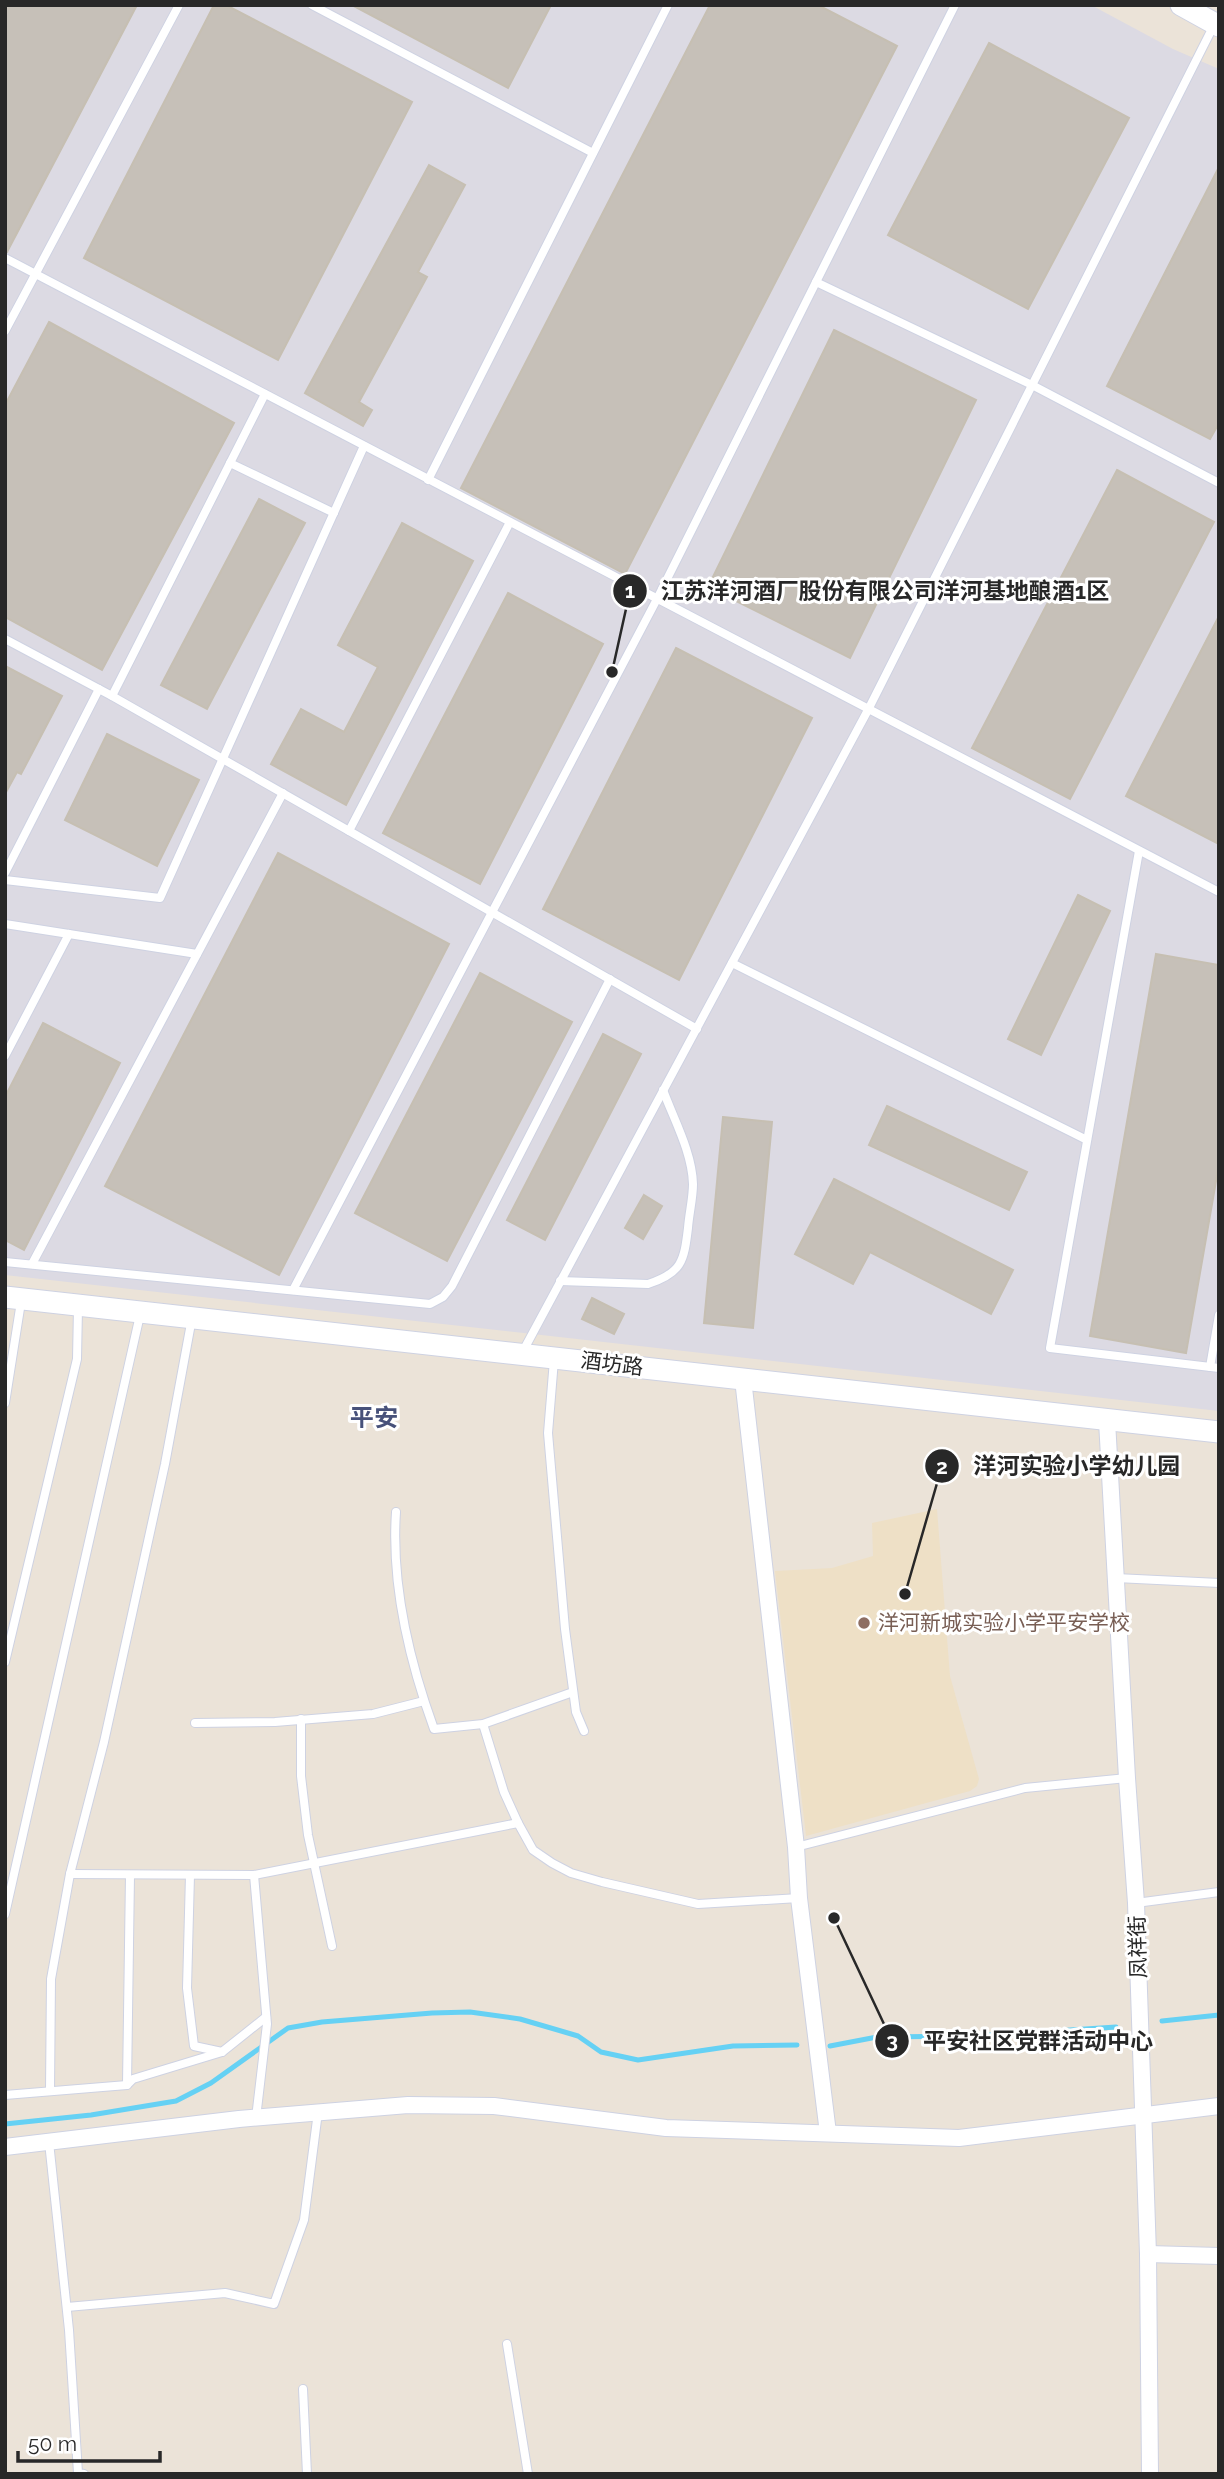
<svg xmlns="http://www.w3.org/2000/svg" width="1224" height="2479" font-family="Raleway,'Noto Sans SC',sans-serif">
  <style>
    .industrial { fill: #dcdae3 }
    .education { fill: #eee0c6 }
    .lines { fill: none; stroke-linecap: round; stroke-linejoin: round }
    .stream { stroke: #65d1f4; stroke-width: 5 }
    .building { fill: #c6c0b8; stroke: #c6bfb2; stroke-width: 2 }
    .service-casing { stroke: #ced2e2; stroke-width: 10 }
    .minor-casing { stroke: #ced2e2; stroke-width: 18 }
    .tertiary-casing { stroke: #ced2e2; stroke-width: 23 }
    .service { stroke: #fff; stroke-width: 8 }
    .minor { stroke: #fff; stroke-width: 16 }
    .tertiary { stroke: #fff; stroke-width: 21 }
    .education-dot { fill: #8d6e63; stroke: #fff; stroke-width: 2.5 }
    .labels { text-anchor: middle; stroke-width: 6; stroke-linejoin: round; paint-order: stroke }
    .street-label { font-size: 21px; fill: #282828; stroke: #fff }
    .education-label { font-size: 21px; fill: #785e54; stroke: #fff; text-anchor: start }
    .quarter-label { font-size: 24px; font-weight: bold; fill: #47517a; stroke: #fff }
    .leader { fill: none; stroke: #282828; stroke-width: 2.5 }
    .callout-dot { fill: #282828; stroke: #fff; stroke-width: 2.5 }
    .mark-label { font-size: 21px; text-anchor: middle; font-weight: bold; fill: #fff }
    .callout-label { font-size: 23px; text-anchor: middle; font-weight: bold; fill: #282828; stroke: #fff; stroke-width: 6; stroke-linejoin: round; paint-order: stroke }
  </style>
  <rect width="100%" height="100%" fill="#ebe3d8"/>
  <path class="industrial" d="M5 5H1091L1173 49 1219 69V1411L5 1275Z"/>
  <path class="education" d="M937 1509 950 1676 979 1779 977 1786 970 1791 806 1836 775 1571 832 1568 873 1556 872 1523Z"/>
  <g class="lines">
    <g class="stream">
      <path d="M1162 2021 1219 2015"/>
      <path d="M830 2046 877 2037 976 2036 1116 2027"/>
      <path d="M5 2124 91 2115 176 2101 211 2083 288 2028 322 2022 432 2013 470 2012 520 2019 578 2036 601 2052 638 2060 733 2046 797 2045"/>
    </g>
  </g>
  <g class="building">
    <path d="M5 5H137L7 252H5Z"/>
    <path d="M214 5H226L412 102 278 360 84 258Z"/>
    <path d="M352 5H551L508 88Z"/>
    <path d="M710 5H818L897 46 625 574 461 488Z"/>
    <path d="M989 43 1129 118 1028 309 888 235Z"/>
    <path d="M429 165 465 185 418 272 427 277 359 402 372 410 363 426 305 393Z"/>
    <path d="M1219 167V423L1210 439 1107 386Z"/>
    <path d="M49 322 234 423 102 670 5 617V405Z"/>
    <path d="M834 330 976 400 850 658 708 587Z"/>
    <path d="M1117 470 1214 522 1070 799 972 748Z"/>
    <path d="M259 499 305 523 207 709 161 685Z"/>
    <path d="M402 523 473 561 346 805 271 764 301 709 344 732 378 667 338 645Z"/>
    <path d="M508 593 603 644 480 884 383 833Z"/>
    <path d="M1219 616V844L1126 796Z"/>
    <path d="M676 648 812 718 679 980 543 909Z"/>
    <path d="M5 666 62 696 21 774 17 772 5 794Z"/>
    <path d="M107 734 199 780 157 866 65 820Z"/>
    <path d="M278 853 449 944 279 1275 105 1186Z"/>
    <path d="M1078 895 1110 911 1041 1055 1008 1039Z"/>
    <path d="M1156 954 1219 965V1164L1186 1353 1090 1336Z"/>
    <path d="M480 973 572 1022 447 1261 355 1213Z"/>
    <path d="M43 1023 120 1063 24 1250 5 1240V1097Z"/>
    <path d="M603 1034 641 1054 545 1240 507 1220Z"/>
    <path d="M887 1106 1027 1172 1009 1210 869 1145Z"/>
    <path d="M723 1117 772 1122 753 1328 704 1323Z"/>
    <path d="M834 1179 1013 1270 991 1314 870 1252 853 1284 795 1254Z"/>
    <path d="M644 1195 662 1206 643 1239 625 1228Z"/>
    <path d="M592 1298 624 1314 614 1334 582 1319Z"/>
  </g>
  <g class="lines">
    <defs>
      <g id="service">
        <path d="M312 5 593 153"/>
        <path d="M5 258 1219 892"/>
        <path d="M816 282 1032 385 1219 483"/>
        <path d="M5 331 179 5"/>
        <path d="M230 463 334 513"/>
        <path d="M428 480 668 5"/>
        <path d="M5 639 112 696 697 1029"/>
        <path d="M112 696 265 394"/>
        <path d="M349 831 510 522"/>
        <path d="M1139 851 1050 1348 1219 1368"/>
        <path d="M5 873 99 689"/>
        <path d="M5 880 160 898 364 446"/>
        <path d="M5 924 197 954"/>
        <path d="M732 963 1087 1140"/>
        <path d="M5 1056 69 934"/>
        <path d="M5 1262 430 1304 443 1297 452 1286 610 979"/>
        <path d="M32 1264 283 793"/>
        <path d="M560 1281 648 1284C682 1273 684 1261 688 1228 689 1214 693 1198 693 1184 692 1152 674 1120 663 1090"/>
        <path d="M293 1290 657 599 955 5"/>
        <path d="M522 1353 868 710 1214 25"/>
        <path d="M554 1360 548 1433 565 1629 576 1712 584 1731"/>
        <path d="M1210 1367 1219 1315"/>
        <path d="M5 1403 21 1302"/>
        <path d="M396 1512C391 1586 409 1660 434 1729L483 1724 573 1692"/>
        <path d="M1116 1578 1219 1583"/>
        <path d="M5 1662 77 1359 78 1308"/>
        <path d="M301 1719V1776L308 1835 332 1946"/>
        <path d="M195 1723 275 1722 373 1714 424 1701"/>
        <path d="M483 1724 504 1792 518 1823 533 1850 552 1863 571 1873 602 1882 698 1904 799 1898"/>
        <path d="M796 1847 1025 1788 1127 1778"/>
        <path d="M70 1874 254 1875 518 1823"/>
        <path d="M190 1875 187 1988 194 2046 222 2052"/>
        <path d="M254 1875 267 2024 256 2118"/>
        <path d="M1136 1903 1219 1892"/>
        <path d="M5 1914 140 1315"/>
        <path d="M127 2085 130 1875"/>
        <path d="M50 2091 51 1979 70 1874 104 1742 165 1464 192 1318"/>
        <path d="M5 2095 127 2085 133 2079 222 2052 266 2017"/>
        <path d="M49 2142 69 2330 78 2473 84 2474"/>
        <path d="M67 2307 225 2293 274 2304 304 2220 318 2112"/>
        <path d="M507 2344 528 2474"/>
        <path d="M303 2389 307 2474"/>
      </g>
      <g id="minor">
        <path d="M743 1379 796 1847 799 1898 828 2133"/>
        <path d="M1107 1421 1127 1778 1136 1903 1148 2254 1150 2474"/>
        <path d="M5 2147 239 2119 408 2105 494 2106 666 2128 959 2138 1219 2106"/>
        <path d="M1148 2254 1219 2256"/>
      </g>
      <g id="tertiary">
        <path d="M1181 5 1219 26"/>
        <path d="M5 1297 1219 1432"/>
      </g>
    </defs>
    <use href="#service" class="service-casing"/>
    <use href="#minor" class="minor-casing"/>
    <use href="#tertiary" class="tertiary-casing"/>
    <use href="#service" class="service"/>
    <use href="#minor" class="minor"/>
    <use href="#tertiary" class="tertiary"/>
  </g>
  <circle class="education-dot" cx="864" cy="1623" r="7"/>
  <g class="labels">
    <g class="street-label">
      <text transform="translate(612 1364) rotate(7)" y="7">酒坊路</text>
      <text transform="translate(1138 1947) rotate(-92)" y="7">凤祥街</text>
    </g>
    <g class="education-label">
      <text x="878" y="1630">洋河新城实验小学平安学校</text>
    </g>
    <g class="quarter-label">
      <text x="374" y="1426">平安</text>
    </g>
  </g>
  <path class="leader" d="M612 672L630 591M905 1594L942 1466M834 1918L892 2041"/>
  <g class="callout-dot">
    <circle cx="612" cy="672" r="7"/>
    <circle cx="905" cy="1594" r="7"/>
    <circle cx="834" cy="1918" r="7"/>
    <circle cx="630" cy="591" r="18"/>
    <circle cx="942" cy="1466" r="18"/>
    <circle cx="892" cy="2041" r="18"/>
  </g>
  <g class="mark-label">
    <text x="630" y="598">1</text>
    <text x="942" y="1474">2</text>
    <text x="892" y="2048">3</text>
  </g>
  <g class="callout-label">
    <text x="885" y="599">江苏洋河酒厂股份有限公司洋河基地酿酒1区</text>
    <text x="1077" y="1474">洋河实验小学幼儿园</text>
    <text x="1038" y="2049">平安社区党群活动中心</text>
  </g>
  <rect width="1224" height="2479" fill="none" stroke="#282828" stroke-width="14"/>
  <path d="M18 2451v10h142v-10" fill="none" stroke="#282828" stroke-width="3.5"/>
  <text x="28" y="2451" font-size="21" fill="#282828" stroke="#ffffff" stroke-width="5" paint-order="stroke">50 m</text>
</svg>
